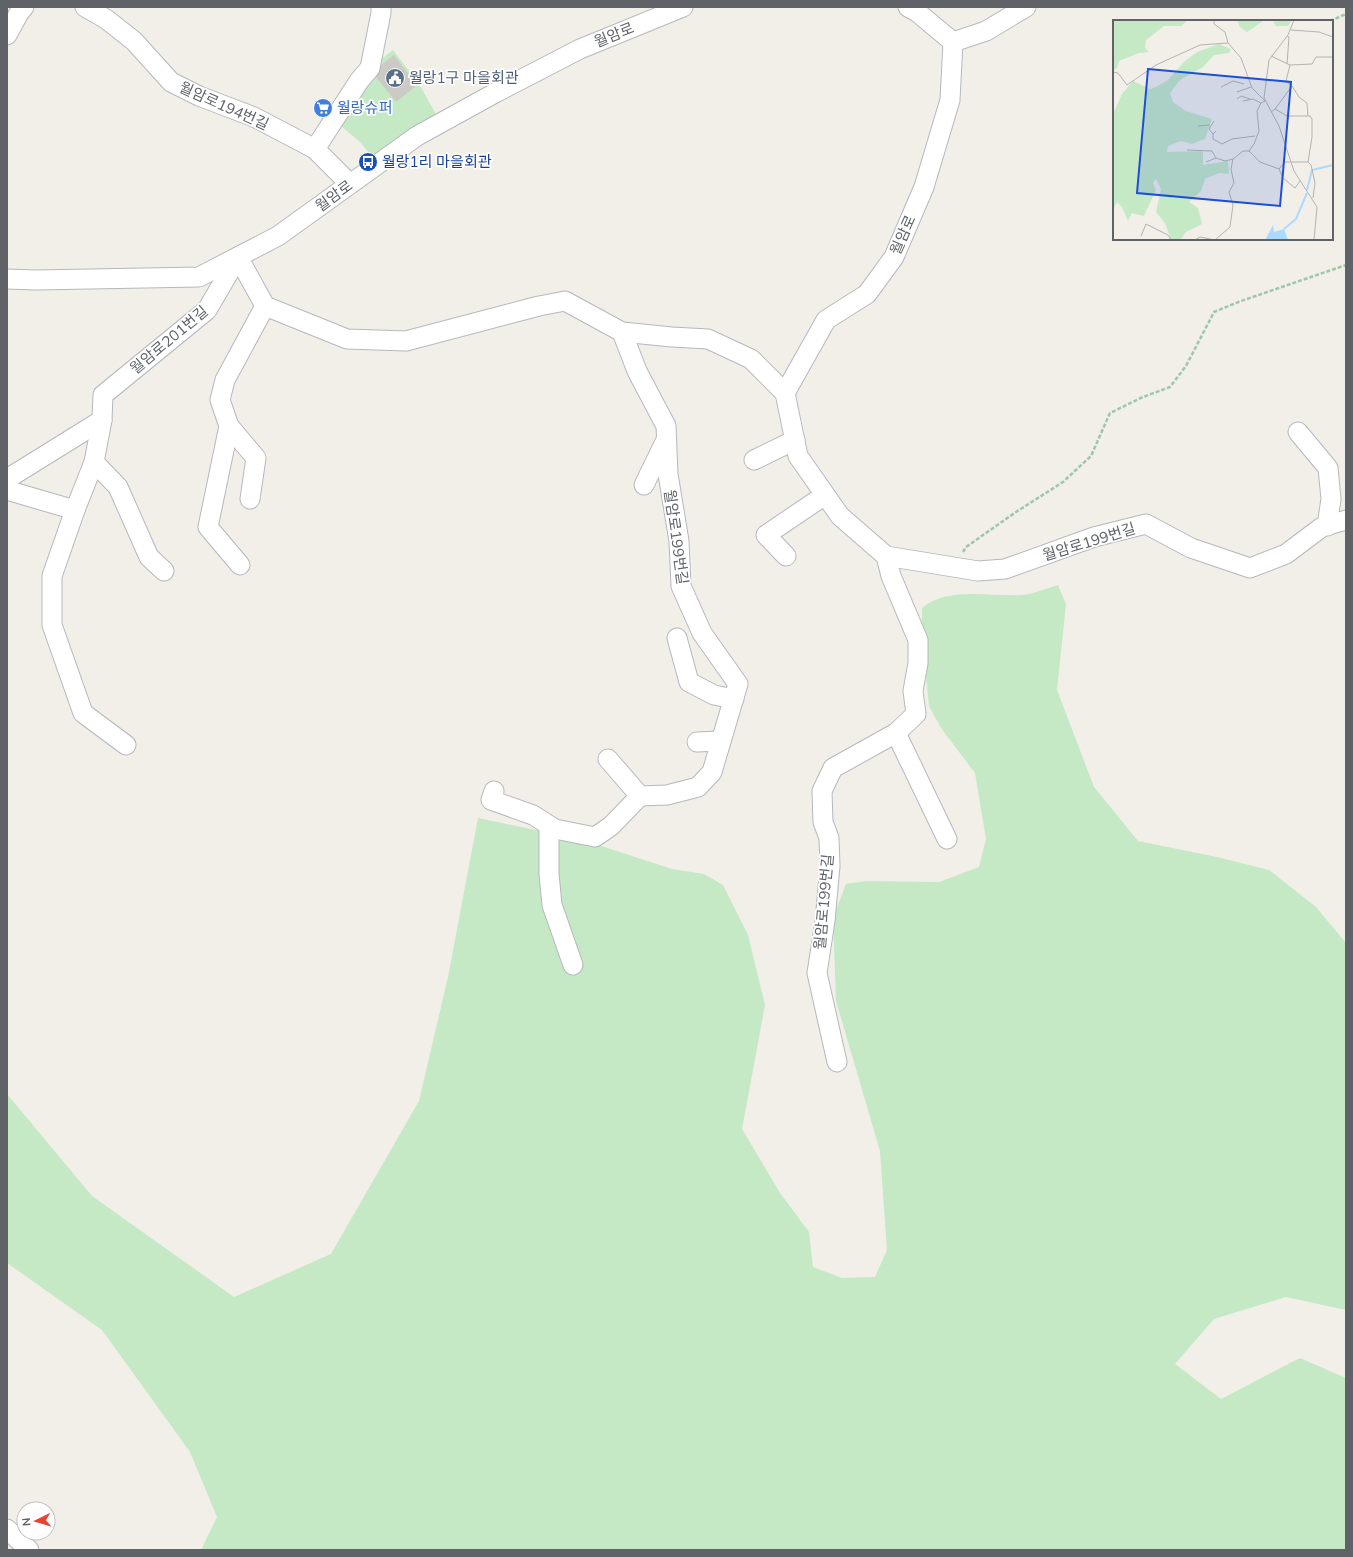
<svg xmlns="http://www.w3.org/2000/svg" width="1353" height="1557" font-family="Mulish,'Noto Sans KR',sans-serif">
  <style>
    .green { fill: #c5e8c5 }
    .building { fill: #cccac5 }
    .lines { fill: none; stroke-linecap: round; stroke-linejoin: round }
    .minor-casing { stroke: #b5b8bc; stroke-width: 21 }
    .path { stroke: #9cc7a9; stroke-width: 2.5; stroke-dasharray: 4 2; stroke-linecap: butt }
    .minor { stroke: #fff; stroke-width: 19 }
    .labels { text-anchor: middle; stroke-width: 3.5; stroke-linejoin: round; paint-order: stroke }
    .street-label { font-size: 15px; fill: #5f6368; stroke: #fff }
    .service-label { font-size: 15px; fill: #4e5e75; stroke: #fff; text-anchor: start }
    .shop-label { font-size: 15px; fill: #366cbe; stroke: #fff; text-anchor: start }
    .transit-label { font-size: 15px; fill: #164399; stroke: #fff; text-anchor: start }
    .inset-river { fill: none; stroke: #aadaff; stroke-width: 2 }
    .inset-road { fill: none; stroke: #b3b3b1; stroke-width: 1 }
    .view { fill: #1d4ed8; fill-opacity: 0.15; stroke: #1d4ed8; stroke-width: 2 }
    .inset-edge { fill: none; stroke: #5f6368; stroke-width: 2 }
  </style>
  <rect width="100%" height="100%" fill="#f1efe8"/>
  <g class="green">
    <path d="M393 50 419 84 441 123 378 163 360 142 334 120 370 68Z"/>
    <path d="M1058 585 1066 604 1057 690 1094 787 1138 841 1217 857 1269 870 1316 907 1346 943V1310L1286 1297 1214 1319 1175 1364 1221 1399 1300 1358 1346 1378V1550H201L217 1517 190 1452 102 1330 7 1263V1094L92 1196 234 1297 331 1254 419 1101 448 977 478 818 583 840 672 869 704 874 723 885 748 935 765 1005 742 1129 780 1193 809 1232 813 1267 842 1278 875 1277 887 1250 880 1151 836 1001 833 918 846 884 867 881 939 882 979 867 986 839 975 773 941 728 929 706 922 636V608C947 586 991 597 1022 595 1034 594 1047 588 1058 585Z"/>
  </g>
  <path class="building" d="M394 55 417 85 396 102 372 72Z"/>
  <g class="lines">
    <defs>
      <g id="minor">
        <path d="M85 7 106 19 134 41 171 82 199 96 254 117 315 149"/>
        <path d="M908 7 917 12 953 42 986 31 1026 7"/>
        <path d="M7 35 19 13 24 7"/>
        <path d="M350 184 315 149 359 81 370 68 381 13V7"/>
        <path d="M238 257 265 306 347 339 406 341 539 306 565 301 622 332 672 337 708 339 751 359 785 393 798 456 840 516 886 556 978 571 1005 569 1094 537 1146 524 1191 548 1250 568 1286 554 1322 527 1346 520"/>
        <path d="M7 279 36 280 199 277 278 236 417 136 495 93 580 49 683 7"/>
        <path d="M785 393 826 320 867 294 894 257 924 187 950 100 953 42"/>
        <path d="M102 420 94 462 118 487 149 557 164 571"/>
        <path d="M229 426 208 527 240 565"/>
        <path d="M1298 432 1328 468 1331 499 1327 526"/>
        <path d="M754 460 795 440"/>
        <path d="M7 479 102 420 103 395 207 310 238 257"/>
        <path d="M644 485 665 442"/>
        <path d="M10 491 75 510 94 462"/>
        <path d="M250 499 256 458 229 426 220 400 225 380 265 306"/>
        <path d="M75 510 52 576V625L83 713 126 745"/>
        <path d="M786 556 766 535 825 495"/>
        <path d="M886 556 891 576 918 640V663L913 691 916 714 896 733 947 839"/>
        <path d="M677 638 689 682 714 695 734 699"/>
        <path d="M697 742 721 741"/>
        <path d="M608 759 640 796 667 795 698 787 712 772 738 684 702 633 681 586 679 541 668 474 666 426 637 371 622 332"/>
        <path d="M494 791 491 800 533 815 555 829 595 837 611 826 640 796"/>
        <path d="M549 826V874L552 905 573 965"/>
        <path d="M837 1062 817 973 825 921 830 866 829 838 823 822 822 791 833 768 896 733"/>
        <path d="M7 1529 29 1550"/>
      </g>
    </defs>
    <use href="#minor" class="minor-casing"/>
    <g class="path">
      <path d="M1330 21 1346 14"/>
      <path d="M963 552 966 547 1016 512 1063 482 1091 456 1110 413 1143 397 1170 387 1186 366 1214 312 1241 301 1346 265"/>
    </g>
    <use href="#minor" class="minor"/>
  </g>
  <defs>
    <symbol id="civic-disc" viewBox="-11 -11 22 22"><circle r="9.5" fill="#5c6f8a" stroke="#fff"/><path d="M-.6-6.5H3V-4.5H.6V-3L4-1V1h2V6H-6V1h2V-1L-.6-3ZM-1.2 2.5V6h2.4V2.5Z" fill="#fff"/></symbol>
    <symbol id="supermarket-disc" viewBox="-11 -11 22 22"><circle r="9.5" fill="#3f7fe0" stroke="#fff"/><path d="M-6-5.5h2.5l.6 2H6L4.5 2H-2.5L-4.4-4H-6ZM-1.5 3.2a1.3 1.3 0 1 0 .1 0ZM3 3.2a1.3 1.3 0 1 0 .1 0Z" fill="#fff"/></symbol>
    <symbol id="bus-disc" viewBox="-11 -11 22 22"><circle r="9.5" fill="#1a4fb4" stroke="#fff"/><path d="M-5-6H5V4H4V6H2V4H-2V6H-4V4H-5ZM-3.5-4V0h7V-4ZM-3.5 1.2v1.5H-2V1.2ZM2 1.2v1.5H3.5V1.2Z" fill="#fff"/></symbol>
  </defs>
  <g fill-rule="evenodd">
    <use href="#civic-disc" x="384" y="67" width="22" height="22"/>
    <use href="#supermarket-disc" x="312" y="97" width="22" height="22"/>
    <use href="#bus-disc" x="357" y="151" width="22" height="22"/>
  </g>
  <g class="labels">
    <g class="street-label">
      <text transform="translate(614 35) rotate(-22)" y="5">월암로</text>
      <text transform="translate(224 106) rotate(24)" y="5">월암로194번길</text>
      <text transform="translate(334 196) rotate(-36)" y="5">월암로</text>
      <text transform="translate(903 235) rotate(-66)" y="5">월암로</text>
      <text transform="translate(169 340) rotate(-40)" y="5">월암로201번길</text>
      <text transform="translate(676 537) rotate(82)" y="5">월암로199번길</text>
      <text transform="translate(1089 542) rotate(-17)" y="5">월암로199번길</text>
      <text transform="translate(824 902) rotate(-85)" y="5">월암로199번길</text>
    </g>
    <g class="service-label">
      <text x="409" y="83">월랑1구 마을회관</text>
    </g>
    <g class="shop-label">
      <text x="337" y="113">월랑슈퍼</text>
    </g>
    <g class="transit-label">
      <text x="382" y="167">월랑1리 마을회관</text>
    </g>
  </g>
  <g transform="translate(1113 20)">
    <rect width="220" height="220" fill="#f1efe8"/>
    <path d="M0 0H75L68 6H51L33 20 32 28 36 32 26 33 6 41 4 48 0 50ZM124 0H150V1L134 12 127 7ZM160 0H179L175 6H163ZM106 24 118 29 116 33 101 35 90 47 67 60 57 73 60 82 73 91 99 99 92 119 79 124 68 121 55 126 54 132 87 131 90 132V145L115 141 116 154 106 153 92 159 88 171 76 182 85 188 89 204 73 212 67 220H58L52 203 43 192 48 169 43 159 40 163 43 170 31 196 19 193 15 201 9 187 4 182 0 190V94L9 74 20 61 37 69 43 67 55 60 72 41 84 32Z" fill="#c5e8c5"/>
    <path d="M160 205 161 212 171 209 175 220H152Z" fill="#aadaff"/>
    <path class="inset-river" d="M194 170 199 150 220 145M171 209 183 199 194 173"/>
    <path class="inset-road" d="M181 0 175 15 156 40 151 78 166 106 181 151 204 187 201 220M178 10 206 12 220 17M174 16 176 17 174 44M158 36 177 45 173 61 179 66 162 89M177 45 199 44 203 37H220M0 52 5 53 14 65 43 45 87 25 115 23M179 66 186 77 194 83 195 96M108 67 120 61 131 64M124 72 138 67M124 79 128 76 137 79M130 81 140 79 148 83M158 92 162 89 174 96H197L199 99V117L195 142M85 106 97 105M103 111 100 114V119L109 124 119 119 142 116M100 114 96 109 101 101M74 130 99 131 103 138M136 131 147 142 166 149M93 142 103 138 112 141 120 139M187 161 182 168 170 158 166 149 172 142H195L198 145 202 163 200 178M28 216 33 204 55 215 58 220M82 220 87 217 102 220 117 207 120 185 116 172 121 163 118 149 120 139 130 131H136L141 124 146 111 144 91 148 83 152 81 139 68 128 38 115 23 112 12 101 4V0"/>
    <path class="view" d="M35 49 178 62 167 186 24 173Z"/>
    <rect width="220" height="220" class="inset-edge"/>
  </g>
  <rect width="1353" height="1557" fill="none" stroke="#5f6368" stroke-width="16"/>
  <g transform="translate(36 1521) rotate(265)"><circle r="19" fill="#ffffff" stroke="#bfc1c3"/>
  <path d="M0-3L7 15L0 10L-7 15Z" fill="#ea4335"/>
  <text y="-6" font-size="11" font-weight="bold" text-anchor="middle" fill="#5f6368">N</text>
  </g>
</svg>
